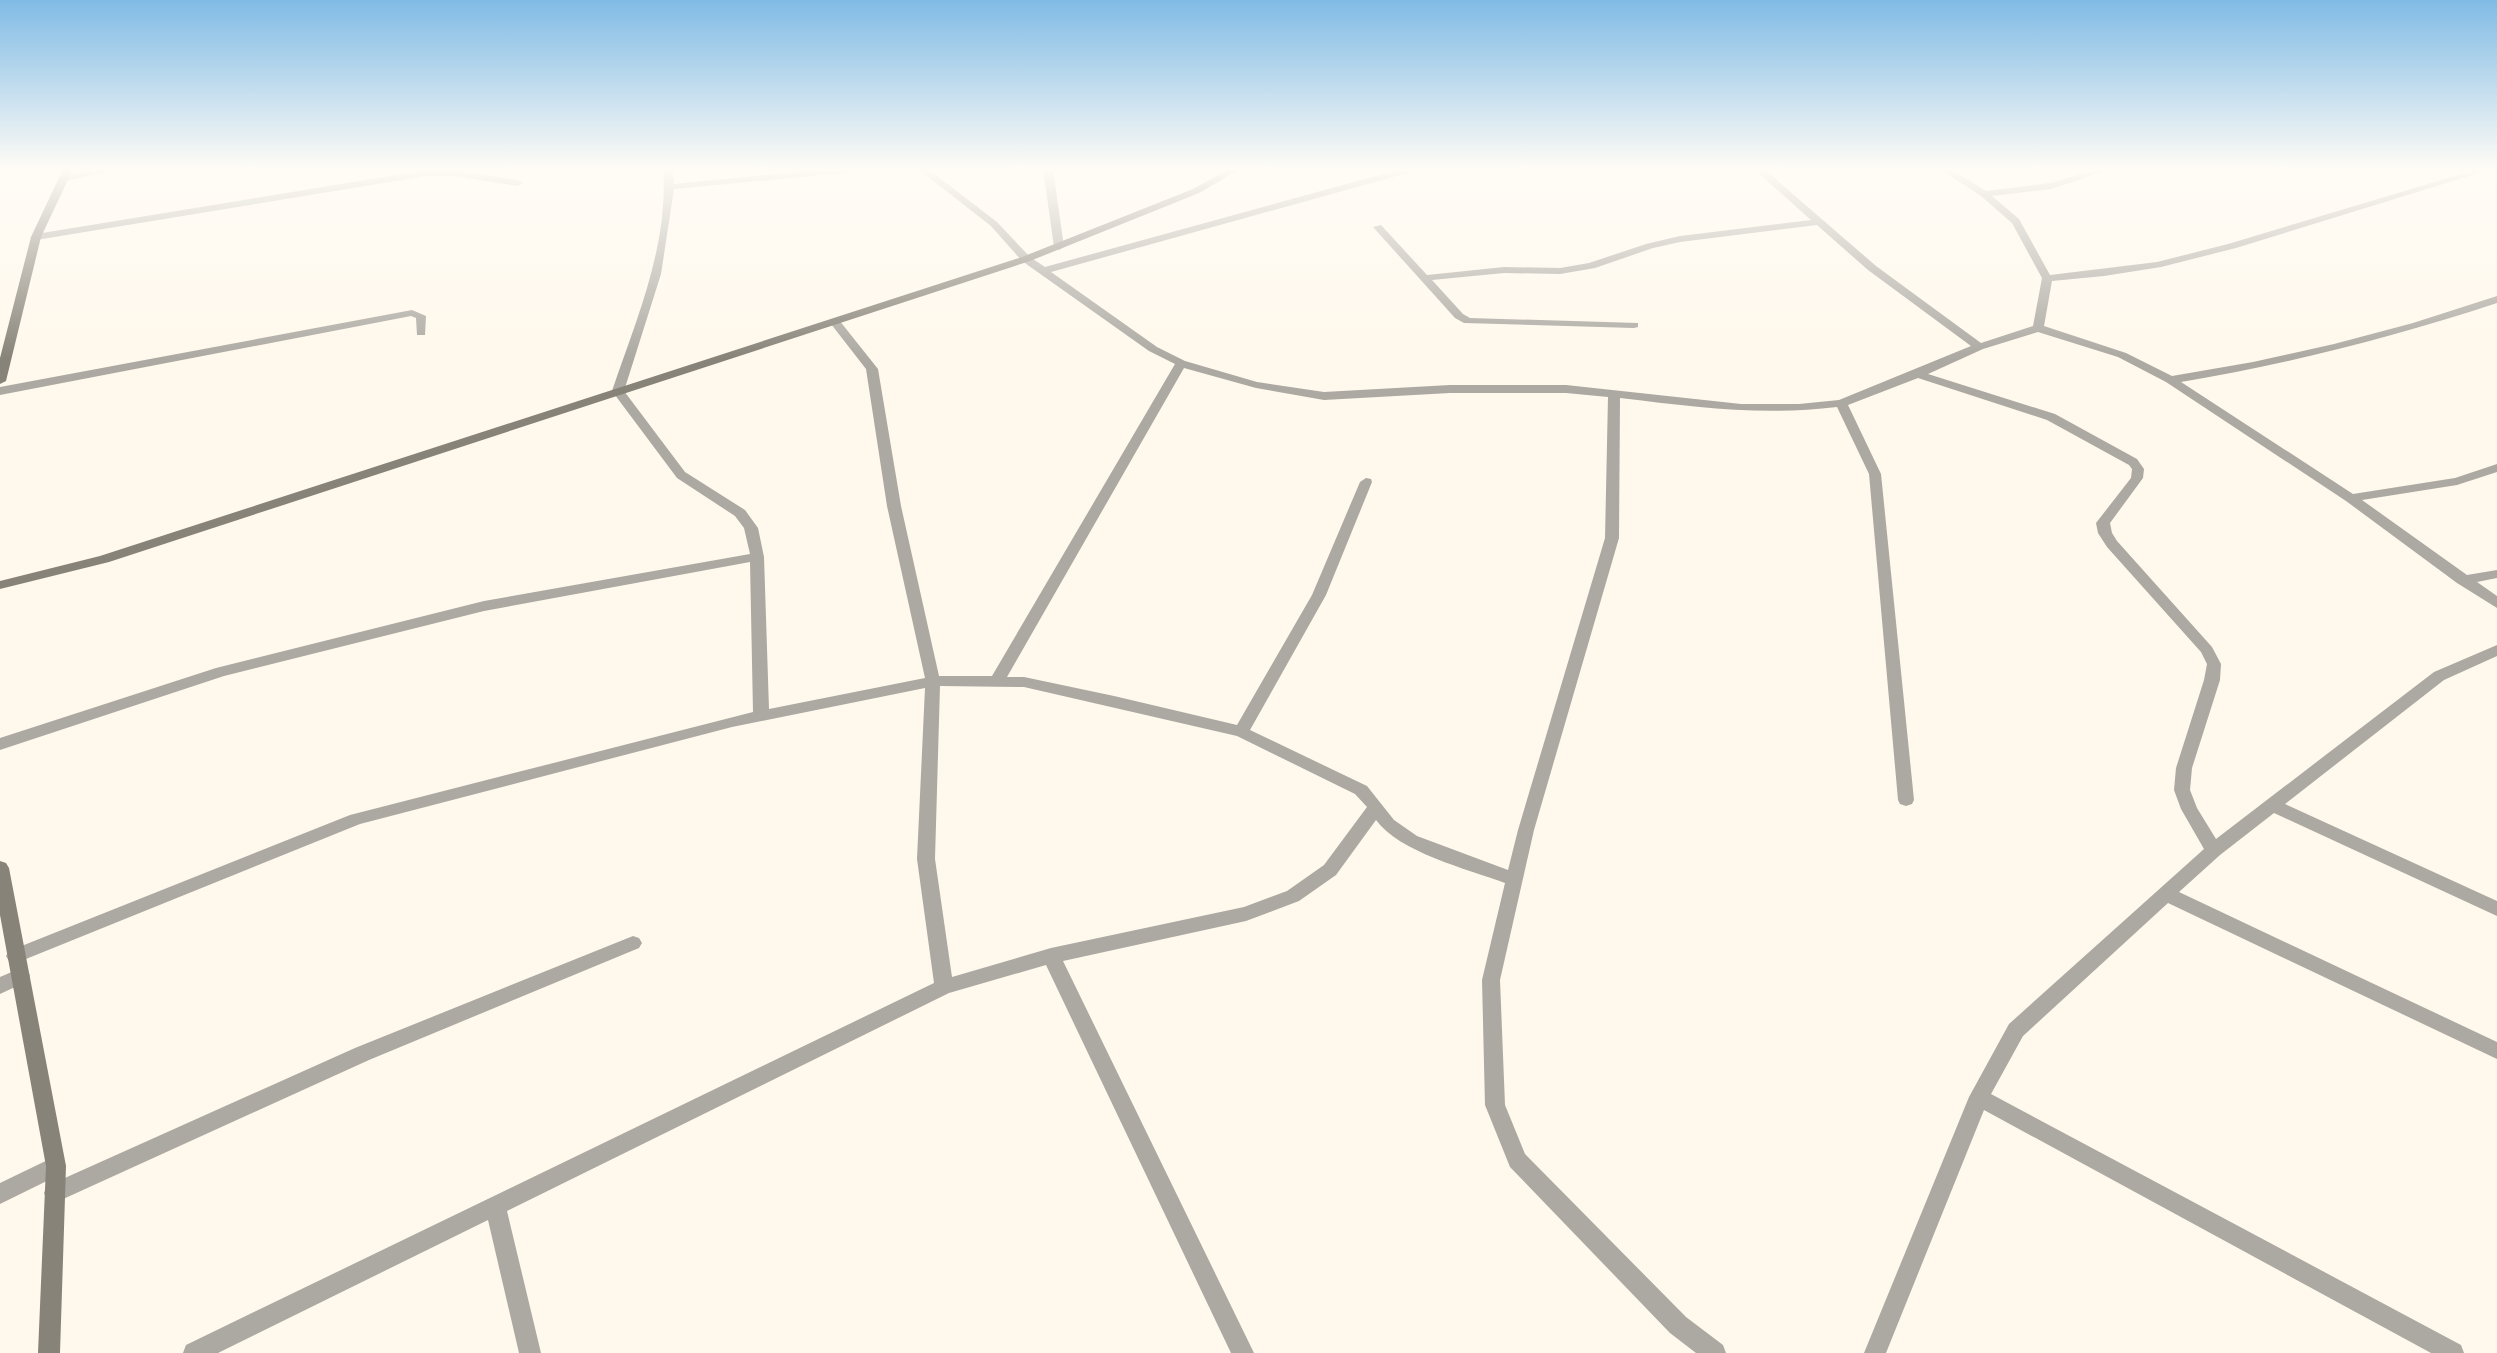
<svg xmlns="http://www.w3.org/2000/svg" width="2497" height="1353" font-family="'PT Sans',sans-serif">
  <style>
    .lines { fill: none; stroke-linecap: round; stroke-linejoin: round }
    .street { fill: #aca9a3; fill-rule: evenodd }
    .secondary { fill: #878379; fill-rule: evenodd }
  </style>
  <rect width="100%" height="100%" fill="#fff8ec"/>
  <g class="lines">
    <g class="street">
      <path d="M102 169H124L64 181 59 178 64 175Z"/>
      <path d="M663 169H673L674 184 824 169H857L853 172 674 189 661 274 624 391 685 472 745 510 758 528 764 557 769 709 925 678 887 506 866 369 831 324V320H839L878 369 901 506 939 676H992L1175 364 1149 351 1022 261 991 226 918 169H928L997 222 1030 257 1045 267 1401 169H1412L1411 172 1051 272 1157 347 1185 361 1257 382 1324 392 1450 385H1566L1741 404H1799L1839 400 1971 346 1868 270 1817 225 1680 242 1653 248 1595 268 1560 274 1504 273 1432 280 1463 314 1470 318 1638 323V327L1634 328 1464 323 1455 318 1373 227 1381 225 1427 275 1504 267 1560 268 1589 263 1646 244 1680 236 1811 220 1754 169H1764L1876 266 1981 343 2033 326 2042 278 2012 223 1981 196 1940 169H1951L1986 191 2050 183 2098 169H2112L2051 189 1992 196 2019 219 2050 275 2157 262 2228 244 2478 169H2492L2236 248 2161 267 2104 276 2052 281 2044 326 2126 353 2172 376 2253 362 2334 344 2413 323 2497 296V303C2394 337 2288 364 2181 382L2353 494 2455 478 2497 464V472L2457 485 2362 500 2467 575 2497 570V578L2477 582 2497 596V608L2457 583 2346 501 2166 382 2118 357 2038 332 1983 349 1928 374 2055 414 2137 459 2144 469 2143 478 2110 523 2112 533 2117 541 2212 647 2221 664 2220 680 2192 768 2190 790 2197 808 2216 839 2434 672 2497 645V656L2444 680 2285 804 2497 901V916L2274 813 2220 855 2179 892 2497 1042V1059L2168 903 2023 1036 1991 1094 2461 1345 2464 1353H2431L1984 1110 1886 1353H1864L1969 1097 2009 1024 2204 849 2181 809 2174 790 2176 768 2204 680 2207 664 2201 652 2107 547 2098 533 2096 523 2131 478 2132 469 2129 465 2047 420 1918 378 1848 405 1881 474 1914 800 1912 804 1906 806 1900 804 1898 800 1869 474 1837 407C1762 416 1695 407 1620 398L1619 538 1534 830 1500 980 1505 1105 1525 1154 1686 1317 1723 1345 1726 1353H1696L1670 1333 1510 1167 1485 1105 1482 980 1505 883C1467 869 1399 852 1376 820L1336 875 1299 901 1246 921 1063 961 1254 1353H1231L1046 965 949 993 507 1211 541 1353H519L488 1220 218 1353H183L186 1345 934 983 917 859 925 688 732 727 360 824 21 961 15 964 9 961 6 956 9 951 350 815 753 712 750 562 484 611 224 676 0 750V738L216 668 484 601 750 554 744 528 735 516 677 478 612 391C636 320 669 245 663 169ZM1184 368 1256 388 1324 400 1450 393H1566L1608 397 1605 538 1518 830 1508 870 1417 836 1394 820 1367 786 1250 730 1326 595 1372 482 1371 479 1366 478 1360 482 1312 595 1237 725 1114 696 1024 677H1007ZM940 686 1024 687 1237 736 1355 794 1367 807 1324 865 1287 891 1244 907 1051 948 952 977 935 859Z"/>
      <path d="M1043 169H1053L1064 247 1059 250 1054 247Z"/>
      <path d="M426 170H454L518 180 523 183 518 186 454 176H426L36 240 31 237 36 234Z"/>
      <path d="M412 310 426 316 425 335H417L416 318 411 316 0 395V387Z"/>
      <path d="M633 936 639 938 642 943 639 948 369 1060 61 1200 54 1203 47 1200 44 1193 47 1186 355 1048Z"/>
      <path d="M21 968 28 971 30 976 28 981 0 994V977Z"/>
      <path d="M56 1156 63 1159 66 1166 63 1173 0 1204V1183Z"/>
    </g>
    <g class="secondary">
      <path d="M63 169H73L41 237 6 381 0 384V358L31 237Z"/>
      <path d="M1229 169H1240L1199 193 1030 261 109 562 0 589V581L100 556 1022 257 1193 189Z"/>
      <path d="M0 861 6 863 9 868 66 1166 60 1353H38L46 1166 0 915Z"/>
    </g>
  </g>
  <linearGradient id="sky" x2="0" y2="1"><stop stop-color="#80bbe5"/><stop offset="0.47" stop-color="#fffcf6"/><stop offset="1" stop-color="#fffcf6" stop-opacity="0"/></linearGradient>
  <rect width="2497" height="359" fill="url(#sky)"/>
</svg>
